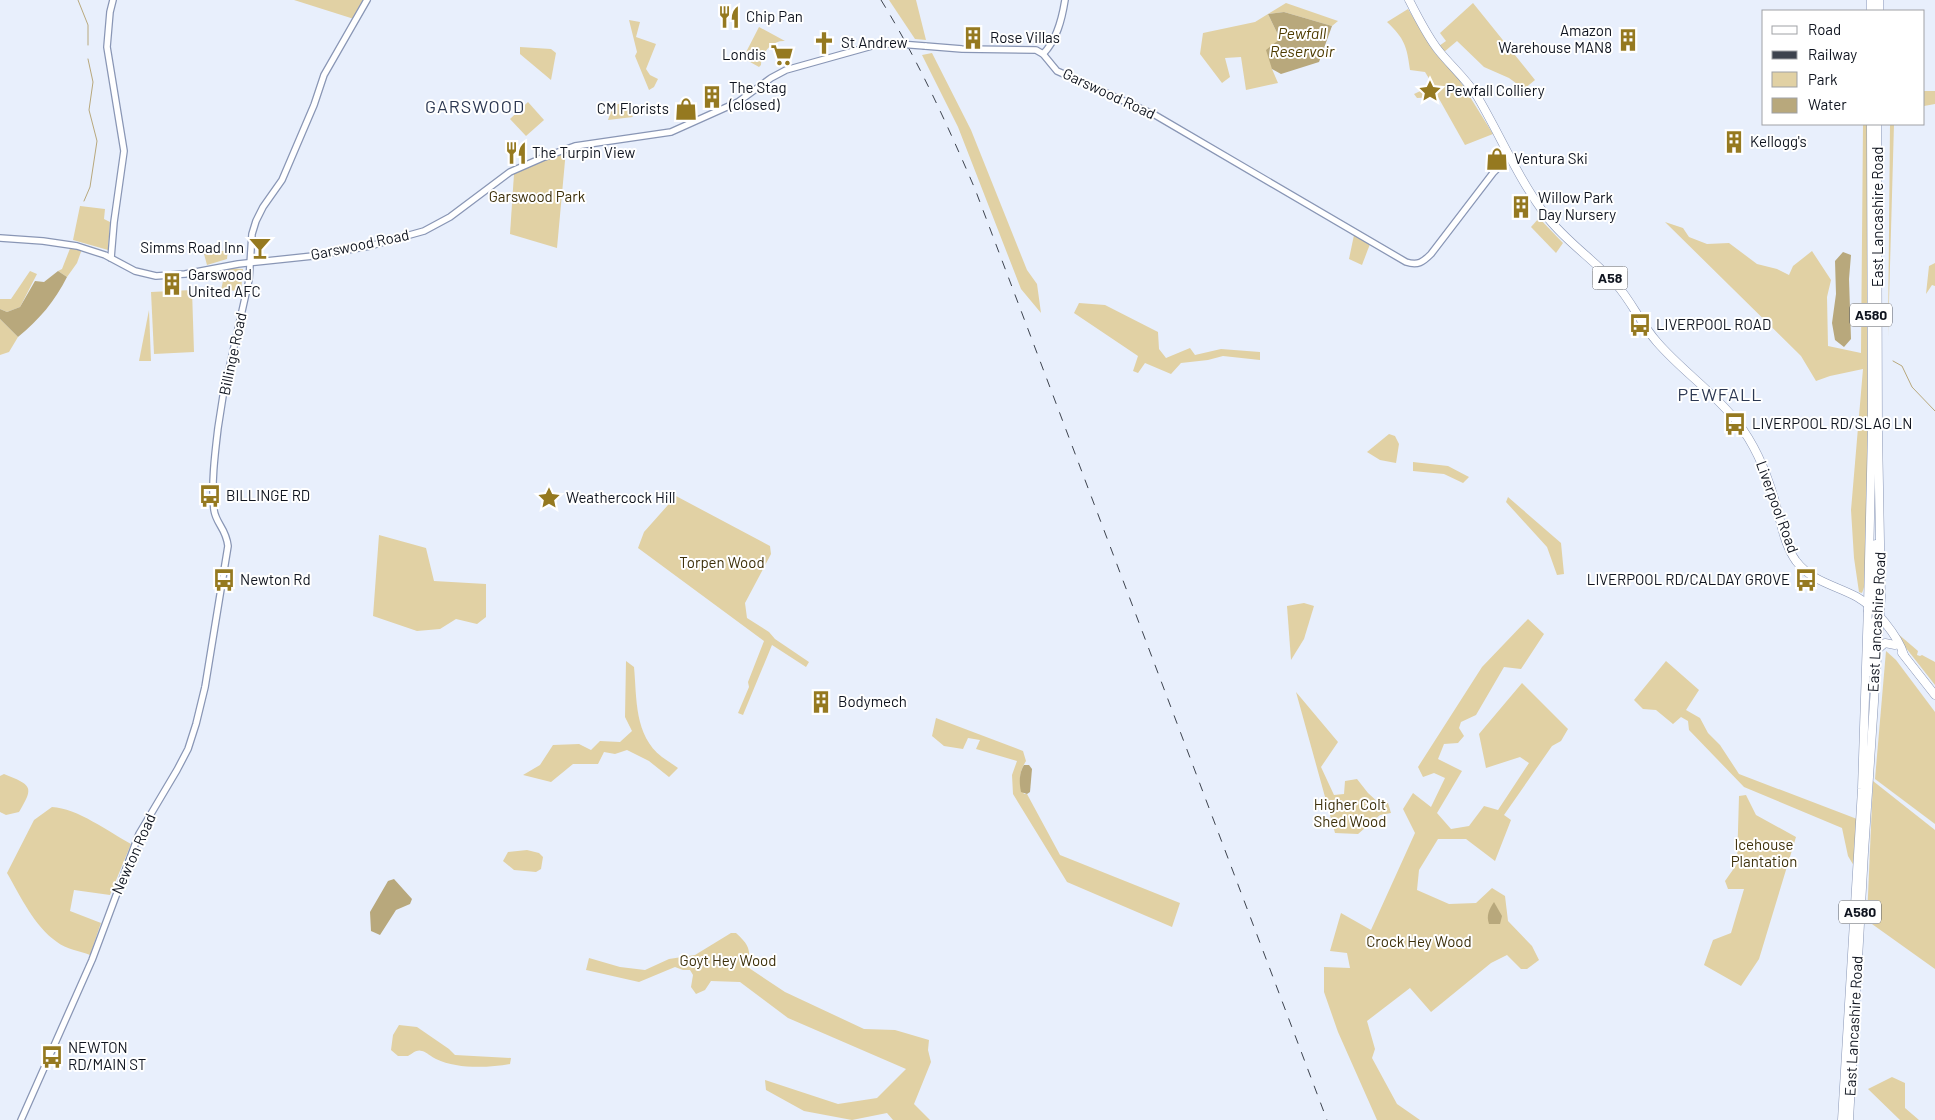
<svg xmlns="http://www.w3.org/2000/svg" width="1935" height="1120" font-family="Barlow,sans-serif">
  <style>
    .green { fill: #e1d1a4 }
    .water { fill: #b8a87c }
    .lines { fill: none; stroke-linecap: round; stroke-linejoin: round }
    .stream { stroke: #b8a87c; stroke-width: 1 }
    .secondary-casing { stroke: #8996b5; stroke-width: 8 }
    .highway-casing { stroke: #8996b5; stroke-width: 9 }
    .secondary { stroke: #fff; stroke-width: 5.5 }
    .highway { stroke: #fff; stroke-width: 8 }
    .rail { stroke: #3d434e; stroke-width: 1; stroke-dasharray: 9 9; stroke-linecap: butt }
    .secondary-bridge-casing { stroke: #8996b5; stroke-width: 8; stroke-linecap: butt }
    .secondary-bridge { stroke: #fff; stroke-width: 5.5 }
    .labels { text-anchor: middle; stroke-width: 4; stroke-linejoin: round; paint-order: stroke }
    .shield { fill: #fff; stroke: #575a62; stroke-width: 1 }
    .shield-label { font-size: 14px; font-weight: bold; fill: #0f141f }
    .poi-label { font-size: 15px; fill: #0f141f; stroke: #fff; text-anchor: start }
    .street-label { font-size: 15px; fill: #0f141f; stroke: #fff }
    .park-label { font-size: 15px; fill: #3d300b; stroke: #fff }
    .water-label { font-size: 16px; font-style: italic; fill: #4d3b01; stroke: #fff }
    .quarter-label { font-size: 18px; letter-spacing: 1px; fill: #2c3852; stroke: #fff }
  </style>
  <rect width="100%" height="100%" fill="#e8effc"/>
  <g class="green">
    <path d="M294 0H364L354 19Z"/>
    <path d="M889 0H916L926 40 915 39Z"/>
    <path d="M1286 3 1338 21 1332 26 1284 12 1268 14 1280 39 1272 69 1278 83 1246 90 1241 57 1225 58 1230 77 1222 83 1200 54 1203 33 1255 22Z"/>
    <path d="M1473 3 1535 80 1524 89 1509 78 1484 67 1457 41 1444 52 1439 46 1446 41 1440 33Z"/>
    <path d="M1408 9 1435 53 1457 76 1493 134 1465 145 1438 97 1417 98 1414 94 1433 85 1425 72 1410 70C1407 47 1405 39 1387 22Z"/>
    <path d="M629 20 640 22 636 37 656 44 646 69 650 75 658 79 654 87 649 90 635 56 637 52Z"/>
    <path d="M759 27 785 41C772 40 761 53 761 65L759 67 743 58Z"/>
    <path d="M520 47 551 49 556 53 551 80 520 54Z"/>
    <path d="M932 53 971 130 1027 270 1037 284 1041 313 1021 289 958 127 922 55Z"/>
    <path d="M1924 91H1935V104L1924 106Z"/>
    <path d="M528 102 544 120 526 136 510 119Z"/>
    <path d="M624 103 633 117 608 120 613 105Z"/>
    <path d="M1863 124H1868C1868 245 1869 366 1867 488 1867 509 1870 578 1862 593L1859 592 1854 558 1851 510 1863 369 1830 376 1816 381 1801 356 1665 222 1683 228 1689 237 1707 244 1729 243 1757 264 1777 269 1789 275 1793 266 1812 251 1831 280 1827 297 1828 346 1861 353Z"/>
    <path d="M1890 124H1894L1888 337Z"/>
    <path d="M566 150 557 248 510 234 514 174Z"/>
    <path d="M80 206 105 209 104 219 110 222 108 250 73 240Z"/>
    <path d="M1539 218 1563 243 1556 253 1531 227Z"/>
    <path d="M1354 235 1370 244 1362 265 1349 259Z"/>
    <path d="M71 246 82 249 77 263 67 277 58 271 62 269Z"/>
    <path d="M228 250 227 259 207 265 204 254Z"/>
    <path d="M1935 263V286L1932 285 1926 294 1929 266Z"/>
    <path d="M226 268 243 269 241 291 221 290Z"/>
    <path d="M30 271 37 274 20 307 7 312 0 309V299H11Z"/>
    <path d="M192 290 194 352 154 354 151 292Z"/>
    <path d="M1079 303 1105 305 1158 332 1159 349 1166 358 1190 348 1195 355 1221 349 1260 352V360L1223 356 1208 360 1181 363 1171 374 1145 363 1138 373 1133 371 1138 356 1074 313Z"/>
    <path d="M149 310 151 361H139Z"/>
    <path d="M0 319 18 337 9 352 0 355Z"/>
    <path d="M1389 434 1395 436 1399 444 1396 463 1380 460 1367 452Z"/>
    <path d="M1413 462 1448 466 1469 477 1463 483 1444 474 1413 471Z"/>
    <path d="M676 496 770 546 771 554 745 603 747 618 769 632 775 639 809 662 806 667 772 645 743 715 738 713 749 687 748 682 764 641 638 548 644 532Z"/>
    <path d="M1508 497 1561 543 1564 574 1557 575 1547 547 1506 502Z"/>
    <path d="M379 535 426 548 434 581 486 584V617L477 624 456 619 440 629 417 631 373 616Z"/>
    <path d="M1304 603 1314 606 1304 639 1291 660 1287 606Z"/>
    <path d="M1528 619 1544 634 1521 669 1504 667 1476 715 1461 722 1459 728 1464 736 1458 743 1444 744 1438 759 1462 771 1437 813 1451 829 1469 826 1484 806 1498 810 1529 763 1520 757 1486 768 1479 734 1522 683 1568 729 1561 741 1552 746 1504 815 1511 820 1495 861 1466 839H1438L1419 870 1417 890 1449 904 1476 903 1492 888 1505 896 1508 921 1532 946 1539 960 1527 969H1521L1507 955 1491 963 1431 1012 1410 988 1367 1021 1375 1049 1372 1058 1397 1104 1420 1120H1377L1338 1032 1324 992V967L1350 968 1347 953 1330 951 1341 913 1371 930 1415 833 1403 809 1413 793 1431 807 1445 778 1434 773 1423 777 1418 767 1482 667Z"/>
    <path d="M1897 633 1918 651 1917 655 1920 656 1922 655 1935 662V685L1895 634Z"/>
    <path d="M1886 651 1896 660 1935 712V824L1875 779Z"/>
    <path d="M626 661 634 667C637 699 634 735 662 757 667 761 673 764 678 768L669 777 649 761 627 750 615 754 604 752 598 764H573L551 782 523 775 540 765 553 745 579 744 591 750 600 741 620 742 632 731 625 717Z"/>
    <path d="M1666 661 1699 690 1686 710 1700 718 1708 733 1720 745 1739 774 1857 819 1854 866 1848 856 1842 828 1744 787 1689 730 1688 721 1681 717 1673 724 1656 710 1643 709 1634 700Z"/>
    <path d="M1296 692 1338 742 1321 767 1334 795 1344 794 1345 781 1357 779 1368 793 1380 804 1388 803 1391 813 1380 815 1358 834 1335 833Z"/>
    <path d="M936 718 1023 751 1026 761C1019 772 1018 782 1024 794H1027L1060 855 1180 903 1172 927 1067 882 1013 794 1012 775 1017 761 976 749 980 740 968 738 963 749 944 746 932 736Z"/>
    <path d="M4 774C31 785 35 786 19 812L6 815 0 812V776Z"/>
    <path d="M1873 781 1935 830V969L1872 924 1867 918Z"/>
    <path d="M1746 795 1756 815 1796 837 1759 959 1741 986 1704 965 1713 940 1731 933 1744 889H1728L1725 881 1737 864 1739 796Z"/>
    <path d="M52 807C77 808 109 832 131 844L110 895 74 890 70 911 101 923 90 955C80 951 66 949 57 942 34 926 21 897 7 873L34 820Z"/>
    <path d="M527 850 539 853 543 857 541 869 536 872 514 870 503 861 508 852Z"/>
    <path d="M731 933H736C750 946 750 949 749 968L785 992 864 1029 895 1030 929 1040 928 1050 931 1062 914 1104 930 1120H893L887 1113 852 1120 804 1111 766 1090 765 1080 838 1104 877 1098 906 1069 788 1018 740 982 711 981 705 990 696 994 691 987 693 975 690 970H683L675 967 639 982 586 970 589 958 620 967 645 970 669 959 695 955Z"/>
    <path d="M399 1025 417 1027 449 1049 455 1055 511 1058 510 1064C487 1068 457 1069 436 1059 431 1057 427 1052 422 1051 417 1049 413 1053 408 1056H398L391 1050 393 1035Z"/>
    <path d="M1892 1077 1905 1083V1108L1919 1120H1900L1868 1089Z"/>
  </g>
  <g class="water">
    <path d="M1284 12 1332 26 1319 62 1281 74 1272 69 1266 50 1280 39 1268 14Z"/>
    <path d="M1843 252 1851 255 1849 279 1851 339 1844 347 1835 340 1832 323 1836 294 1835 261Z"/>
    <path d="M58 271 67 277C55 301 39 320 18 337L0 319V309L7 312 20 307 35 281 44 282Z"/>
    <path d="M1024 765H1029L1032 769 1030 792 1027 794 1021 792C1019 782 1019 773 1024 765Z"/>
    <path d="M394 879 412 899 410 904 396 910 380 935 371 931 370 912 388 881Z"/>
    <path d="M1494 902 1502 916 1500 924H1489C1486 915 1489 910 1494 902Z"/>
  </g>
  <g class="lines">
    <g class="stream">
      <path d="M78 0 88 25V45"/>
      <path d="M84 201 90 187 97 141 89 110 93 82 88 59"/>
      <path d="M1893 361 1902 366 1912 387 1935 411"/>
    </g>
    <defs>
      <g id="secondary">
        <path d="M925 46 962 49 1036 50 1043 54 1057 71 1155 115 1406 262C1418 266 1423 262 1431 254L1493 173 1509 157"/>
        <path d="M1043 54C1057 40 1062 19 1065 0"/>
        <path d="M0 238 43 241 77 246 105 255 135 271 156 276 185 274 238 264 313 256 370 246 424 231 450 217 510 172 542 158 575 146 671 132 738 102 771 78 786 70 879 44H899"/>
        <path d="M111 258 114 222 124 151 107 47 110 12 113 0"/>
        <path d="M21 1120 92 960 139 834 177 770 188 749 196 724 205 687 228 546C226 528 216 524 214 510 211 485 215 453 218 428L223 396 249 280 252 234 256 221 263 207 282 180 314 105 324 75 367 0"/>
      </g>
      <g id="highway">
        <path d="M1409 0C1418 17 1427 36 1439 51 1451 66 1466 79 1477 96 1500 135 1517 176 1544 213 1564 240 1593 259 1616 284 1632 302 1641 324 1657 342 1682 371 1714 392 1738 423 1755 445 1766 471 1774 498 1781 520 1783 543 1796 561 1812 582 1835 585 1857 597 1875 607 1898 636 1904 655"/>
        <path d="M1871 0V11"/>
        <path d="M1879 11V0"/>
        <path d="M1868 611 1872 610 1875 604 1876 544"/>
        <path d="M1878 649 1885 643 1895 645"/>
        <path d="M1902 653 1935 695"/>
        <path d="M1869 672 1874 622 1876 619 1880 618"/>
        <path d="M1842 1120 1862 789 1868 606 1872 430 1871 124"/>
        <path d="M1849 1120 1864 852 1881 597 1878 432 1877 124"/>
      </g>
    </defs>
    <use href="#secondary" class="secondary-casing"/>
    <use href="#highway" class="highway-casing"/>
    <use href="#secondary" class="secondary"/>
    <use href="#highway" class="highway"/>
    <path class="rail" d="M881 0C918 60 947 124 975 189L1327 1120"/>
    <defs>
      <path id="secondary-bridge" d="M899 44 925 46"/>
    </defs>
    <use href="#secondary-bridge" class="secondary-bridge-casing"/>
    <use href="#secondary-bridge" class="secondary-bridge"/>
  </g>
  <defs>
    <symbol id="restaurant-bare" viewBox="-9 -9 18 18"><path d="M-5-6h1v4h1v-4h1v4h1v-4h1v5L-1.5 .5V6h-2V.5L-5-1ZM5-6V6H3V1.5H1.5Q1.5-4 5-6Z" fill="#957920" stroke="#fff" stroke-width="2.5" paint-order="stroke"/></symbol>
    <symbol id="building-bare" viewBox="-9 -9 18 18"><path d="M-4-6H4V6H1V3H-1V6H-4ZM-2.5-4.3h1.7v1.8h-1.7ZM.8-4.3h1.7v1.8H.8ZM-2.5-1h1.7V.8h-1.7ZM.8-1h1.7V.8H.8Z" fill="#957920" stroke="#fff" stroke-width="2.5" paint-order="stroke"/></symbol>
    <symbol id="church-bare" viewBox="-9 -9 18 18"><path d="M-1.2-6h2.4v3.5h3.3v2.4h-3.3V6h-2.4V-.1h-3.3v-2.4h3.3Z" fill="#957920" stroke="#fff" stroke-width="2.5" paint-order="stroke"/></symbol>
    <symbol id="supermarket-bare" viewBox="-9 -9 18 18"><path d="M-6-5.5h2.5l.6 2H6L4.5 2H-2.5L-4.4-4H-6ZM-1.5 3.2a1.3 1.3 0 1 0 .1 0ZM3 3.2a1.3 1.3 0 1 0 .1 0Z" fill="#957920" stroke="#fff" stroke-width="2.5" paint-order="stroke"/></symbol>
    <symbol id="sight-bare" viewBox="-9 -9 18 18"><path d="M0-6L1.8-2.2L6-1.7L2.9 1.2L3.7 5.4L0 3.3L-3.7 5.4L-2.9 1.2L-6-1.7L-1.8-2.2Z" fill="#957920" stroke="#fff" stroke-width="2.5" paint-order="stroke"/></symbol>
    <symbol id="shop-bare" viewBox="-9 -9 18 18"><path d="M-5-2.5h2.3a2.7 3.5 0 0 1 5.4 0H5L5.5 6h-11ZM-1.5-2.5h3a1.5 2.3 0 0 0-3 0Z" fill="#957920" stroke="#fff" stroke-width="2.5" paint-order="stroke"/></symbol>
    <symbol id="bar-bare" viewBox="-9 -9 18 18"><path d="M-6-5H6L.8 .8V4.5H3.5V6h-7V4.5H-.8V.8Z" fill="#957920" stroke="#fff" stroke-width="2.5" paint-order="stroke"/></symbol>
    <symbol id="bus-bare" viewBox="-9 -9 18 18"><path d="M-5-6H5V4H4V6H2V4H-2V6H-4V4H-5ZM-3.5-4V0h7V-4ZM-3.5 1.2v1.5H-2V1.2ZM2 1.2v1.5H3.5V1.2Z" fill="#957920" stroke="#fff" stroke-width="2.5" paint-order="stroke"/></symbol>
  </defs>
  <g fill-rule="evenodd">
    <use href="#restaurant-bare" x="713" y="1" width="32" height="32"/>
    <use href="#building-bare" x="957" y="22" width="32" height="32"/>
    <use href="#building-bare" x="1612" y="24" width="32" height="32"/>
    <use href="#church-bare" x="808" y="27" width="32" height="32"/>
    <use href="#supermarket-bare" x="766" y="39" width="32" height="32"/>
    <use href="#sight-bare" x="1414" y="75" width="32" height="32"/>
    <use href="#building-bare" x="696" y="81" width="32" height="32"/>
    <use href="#shop-bare" x="670" y="93" width="32" height="32"/>
    <use href="#building-bare" x="1718" y="126" width="32" height="32"/>
    <use href="#restaurant-bare" x="500" y="137" width="32" height="32"/>
    <use href="#shop-bare" x="1481" y="143" width="32" height="32"/>
    <use href="#building-bare" x="1505" y="191" width="32" height="32"/>
    <use href="#bar-bare" x="244" y="232" width="32" height="32"/>
    <use href="#building-bare" x="156" y="268" width="32" height="32"/>
    <use href="#bus-bare" x="1624" y="309" width="32" height="32"/>
    <use href="#bus-bare" x="1719" y="408" width="32" height="32"/>
    <use href="#bus-bare" x="194" y="480" width="32" height="32"/>
    <use href="#sight-bare" x="533" y="482" width="32" height="32"/>
    <use href="#bus-bare" x="208" y="564" width="32" height="32"/>
    <use href="#bus-bare" x="1790" y="564" width="32" height="32"/>
    <use href="#building-bare" x="805" y="686" width="32" height="32"/>
    <use href="#bus-bare" x="36" y="1041" width="32" height="32"/>
  </g>
  <g class="labels">
    <g class="shield">
      <rect x="1592.5" y="266.5" width="35" height="23" rx="4"/>
      <rect x="1850" y="303.5" width="42" height="23" rx="4"/>
      <rect x="1839" y="900.5" width="42" height="23" rx="4"/>
    </g>
    <g class="shield-label">
      <text x="1610" y="283">A58</text>
      <text x="1871" y="320">A580</text>
      <text x="1860" y="917">A580</text>
    </g>
    <g class="poi-label">
      <text x="746" y="22">Chip Pan</text>
      <text x="1612" y="36" text-anchor="end">Amazon<tspan x="1612" dy="17">Warehouse MAN8</tspan></text>
      <text x="990" y="43">Rose Villas</text>
      <text x="841" y="48">St Andrew</text>
      <text x="766" y="60" text-anchor="end">Londis</text>
      <text x="729" y="93">The Stag<tspan x="729" dy="17">(closed)</tspan></text>
      <text x="1446" y="96">Pewfall Colliery</text>
      <text x="669" y="114" text-anchor="end">CM Florists</text>
      <text x="1750" y="147">Kellogg's</text>
      <text x="532" y="158">The Turpin View</text>
      <text x="1514" y="164">Ventura Ski</text>
      <text x="1538" y="203">Willow Park<tspan x="1538" dy="17">Day Nursery</tspan></text>
      <text x="244" y="253" text-anchor="end">Simms Road Inn</text>
      <text x="188" y="280">Garswood<tspan x="188" dy="17">United AFC</tspan></text>
      <text x="1656" y="330">LIVERPOOL ROAD</text>
      <text x="1752" y="429">LIVERPOOL RD/SLAG LN</text>
      <text x="226" y="501">BILLINGE RD</text>
      <text x="566" y="503">Weathercock Hill</text>
      <text x="240" y="585">Newton Rd</text>
      <text x="1790" y="585" text-anchor="end">LIVERPOOL RD/CALDAY GROVE</text>
      <text x="838" y="707">Bodymech</text>
      <text x="68" y="1053">NEWTON<tspan x="68" dy="17">RD/MAIN ST</tspan></text>
    </g>
    <g class="street-label">
      <text transform="translate(1109 94) rotate(25)" y="5">Garswood Road</text>
      <text transform="translate(1878 217) rotate(-90)" y="5">East Lancashire Road</text>
      <text transform="translate(360 245) rotate(-12)" y="5">Garswood Road</text>
      <text transform="translate(233 354) rotate(-78)" y="5">Billinge Road</text>
      <text transform="translate(1777 507) rotate(70)" y="5">Liverpool Road</text>
      <text transform="translate(1877 622) rotate(-87)" y="5">East Lancashire Road</text>
      <text transform="translate(134 854) rotate(-66)" y="5">Newton Road</text>
      <text transform="translate(1854 1026) rotate(-87)" y="5">East Lancashire Road</text>
    </g>
    <g class="park-label">
      <text x="537" y="202">Garswood Park</text>
      <text x="722" y="568">Torpen Wood</text>
      <text x="1350" y="810">Higher Colt<tspan x="1350" dy="17">Shed Wood</tspan></text>
      <text x="1764" y="850">Icehouse<tspan x="1764" dy="17">Plantation</tspan></text>
      <text x="1419" y="947">Crock Hey Wood</text>
      <text x="728" y="966">Goyt Hey Wood</text>
    </g>
    <g class="water-label">
      <text x="1302" y="39">Pewfall<tspan x="1302" dy="18">Reservoir</tspan></text>
    </g>
    <g class="quarter-label">
      <text x="475" y="113">GARSWOOD</text>
      <text x="1720" y="401">PEWFALL</text>
    </g>
  </g>
  <rect x="1762" y="10" width="162" height="115" fill="#ffffff" stroke="#9fa1a5"/>
  <rect x="1772" y="26" width="25" height="8" fill="#ffffff" stroke="#9fa1a5"/>
  <text x="1808" y="35" font-size="15" fill="#0f141f">Road</text>
  <rect x="1772" y="51" width="25" height="8" fill="#3d434e" stroke="#9fa1a5"/>
  <text x="1808" y="60" font-size="15" fill="#0f141f">Railway</text>
  <rect x="1772" y="72" width="25" height="15" fill="#e1d1a4" stroke="#9fa1a5"/>
  <text x="1808" y="85" font-size="15" fill="#0f141f">Park</text>
  <rect x="1772" y="98" width="25" height="15" fill="#b8a87c" stroke="#9fa1a5"/>
  <text x="1808" y="110" font-size="15" fill="#0f141f">Water</text>
</svg>
